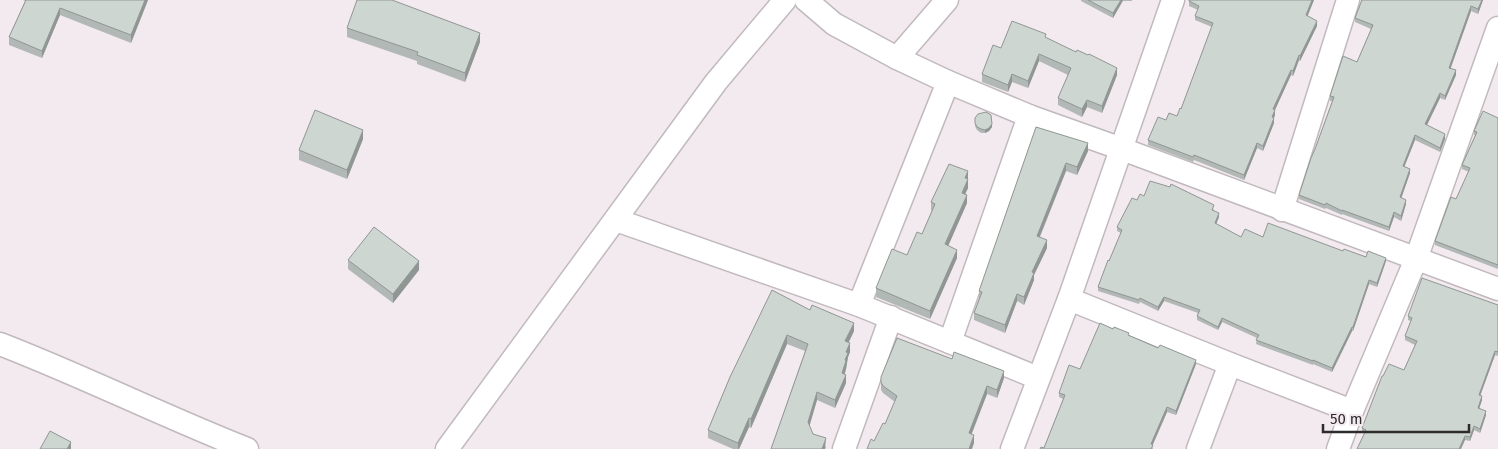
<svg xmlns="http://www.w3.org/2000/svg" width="1498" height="449" font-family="'Fira Sans',sans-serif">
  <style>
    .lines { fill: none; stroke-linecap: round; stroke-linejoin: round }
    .minor-casing { stroke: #c1b9be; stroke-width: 25 }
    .minor { stroke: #fff; stroke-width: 22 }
    .wall { fill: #b1b8b5 }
    .shaded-wall { fill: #909693 }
    .building { fill: #ced6d2; stroke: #909693 }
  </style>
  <rect width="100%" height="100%" fill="#f2eaef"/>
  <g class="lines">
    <defs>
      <g id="minor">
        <path d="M806 0 834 24 897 58 948 82 1029 116 1122 149 1498 289"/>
        <path d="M897 58 947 0"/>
        <path d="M1282 210 1348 0"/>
        <path d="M616 220 859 305 1038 378"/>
        <path d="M1069 299 1230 364 1352 411"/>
        <path d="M859 305 948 82"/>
        <path d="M950 342 1029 116"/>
        <path d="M0 344C83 376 163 416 247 449"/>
        <path d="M447 449 716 82 785 0"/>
        <path d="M844 449 891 317"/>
        <path d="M1012 449 1069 299 1173 0"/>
        <path d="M1198 449 1230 364"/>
        <path d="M1338 449 1352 411 1416 259 1498 28"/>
      </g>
    </defs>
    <use href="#minor" class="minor-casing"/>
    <use href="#minor" class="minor"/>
  </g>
  <g class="wall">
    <path d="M23 0H148L131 43 60 15 42 58 9 45V37L25 1Z"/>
    <path d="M1081 0H1132V1H1123L1113 18 1081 1Z"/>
    <path d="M1189 0H1314L1307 16 1317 26 1300 61 1299 60 1293 76 1291 75 1275 110V115L1274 118V123L1263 151 1257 148 1244 180 1194 160 1193 162 1148 145V140L1166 120 1177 116 1181 109 1212 27 1195 20V16L1198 10 1189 6Z"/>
    <path d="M1362 0H1483L1478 14 1471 11 1450 69 1456 75 1445 100 1440 98 1427 125 1445 139 1440 152 1415 140 1404 167 1410 173 1401 198 1406 204 1401 221 1394 217 1389 231 1342 214V215L1326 208 1325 209 1299 199V195L1332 101H1330V96L1357 62 1371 29 1355 22V18Z"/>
    <path d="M347 28 480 42 465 82 417 64V61L347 37Z"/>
    <path d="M1046 38 1117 75 1102 113 1087 107 1082 117 1058 105V98L1068 75 1039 61 1028 88 1012 82 1008 92 982 82V74L1001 48Z"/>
    <path d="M975 118 992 127 989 131 985 133H981L977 130 975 126Z"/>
    <path d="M1498 118V269L1435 245V241L1456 199 1469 172 1462 169V165L1475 135H1474V131Z"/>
    <path d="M1036 127 1088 151 1077 175 1066 171 1040 237 1047 248 1034 275V280L1024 305 1017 301 1005 333 974 320V313L979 298V291Z"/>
    <path d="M363 139 347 179 299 160V150Z"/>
    <path d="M968 171V188L965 194 967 203 948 246 957 258 930 319 876 297V288L907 255 922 234 932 211 931 210V202Z"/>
    <path d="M1144 196 1214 209 1213 211 1219 217 1216 224 1241 237H1263L1343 251 1386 261 1377 287 1369 284 1353 331H1352L1332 372 1313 364V365L1256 344 1257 338 1222 322 1218 330 1197 320V316L1198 313 1164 301 1158 311 1140 302 1139 304 1098 291V287L1121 233 1117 231V227L1137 200Z"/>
    <path d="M348 260 419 270 393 303 348 269Z"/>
    <path d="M1498 305V356L1495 355 1480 395 1482 400 1479 409 1486 415 1480 433 1474 430 1470 441 1465 440 1362 432V428L1383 376 1404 370 1415 345 1405 340V336L1411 321 1408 320V316Z"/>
    <path d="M810 310 854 331 848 343 850 352 848 357 846 369 845 374 846 383 835 408 817 400 809 426 813 434 826 447 825 449H771L805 351 787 344 751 428 749 427 739 449H733L708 438V430L730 377Z"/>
    <path d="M1129 336 1196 364 1176 415 1167 412 1152 445 1153 449 1044 448 1063 399 1059 397V393L1080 369Z"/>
    <path d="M881 377 1004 378 997 398 987 394 971 434 974 443 874 441 885 424 895 402 883 393 881 390Z"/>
  </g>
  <g class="shaded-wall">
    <path d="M145 0H148L131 43V35Z"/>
    <path d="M1121 0H1123L1113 18V13Z"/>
    <path d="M1312 0H1314L1306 20V15Z"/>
    <path d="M1482 0H1483L1478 14V9Z"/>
    <path d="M1471 6V11L1449 73V68Z"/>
    <path d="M60 8V15L42 58V51Z"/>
    <path d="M1317 21V26L1300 61V56Z"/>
    <path d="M480 33V42L465 82V73Z"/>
    <path d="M1039 54V61L1028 88V81Z"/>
    <path d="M1299 55V60L1293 76V71Z"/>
    <path d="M1117 68V75L1102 113V106Z"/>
    <path d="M1291 70V75L1273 114V109Z"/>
    <path d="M1456 70V75L1445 100V96Z"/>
    <path d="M1012 74V82L1008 92V85Z"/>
    <path d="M1440 93V98L1425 129V124Z"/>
    <path d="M1087 100V107L1082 117V109Z"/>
    <path d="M1275 110V115L1272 122V117Z"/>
    <path d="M1274 118V123L1263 151V146Z"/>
    <path d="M992 124V127L989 131 985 133V130Z"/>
    <path d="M363 130V139L347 179V170Z"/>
    <path d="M1445 134V139L1440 152V148Z"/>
    <path d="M1415 135V140L1403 170V166Z"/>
    <path d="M1088 143V151L1077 175V167Z"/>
    <path d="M1257 143V148L1244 180V175Z"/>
    <path d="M1066 163V171L1037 243V236Z"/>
    <path d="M1410 169V173L1400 202V197Z"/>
    <path d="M968 171V179L965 178Z"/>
    <path d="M968 179V188L962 201V193Z"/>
    <path d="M967 195V203L945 253V244Z"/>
    <path d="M1406 200V204L1401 221V216Z"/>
    <path d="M1394 212V217L1389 231V227Z"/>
    <path d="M1219 213V217L1215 227V223Z"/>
    <path d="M1047 240V248L1034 275V280L1024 305V297L1032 272Z"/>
    <path d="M957 250V258L930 319V311Z"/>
    <path d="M1386 258V261L1377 287V283Z"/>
    <path d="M419 261V270L393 303V294Z"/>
    <path d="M1369 280V284L1353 331V327Z"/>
    <path d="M1017 294V301L1005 333V325Z"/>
    <path d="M1164 297V301L1158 311V307Z"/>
    <path d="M1222 318V322L1218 330V327Z"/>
    <path d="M854 323V331L845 350V341Z"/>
    <path d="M1352 327V331L1332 372V368Z"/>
    <path d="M787 335V344L751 428V419Z"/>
    <path d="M850 343V352L848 357 846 369 842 381V373L846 352Z"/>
    <path d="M1495 351V355L1479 399V395Z"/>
    <path d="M1196 360V364L1176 415V411Z"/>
    <path d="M1004 371V378L997 398V390Z"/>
    <path d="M846 375V383L835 408V400Z"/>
    <path d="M987 386V394L969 441V433Z"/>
    <path d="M817 392V400L808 431V422Z"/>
    <path d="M1482 396V400L1478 412V408Z"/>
    <path d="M1167 407V412L1151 449V444Z"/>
    <path d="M1486 411V415L1480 433V429Z"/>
    <path d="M749 418V427L739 449H738V443Z"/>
    <path d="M1474 426V430L1470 441V437Z"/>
    <path d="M974 435V443L972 449H969Z"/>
    <path d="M1465 436V440L1461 449H1459Z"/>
    <path d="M826 438 825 449H822Z"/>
    <path d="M71 442V449H67Z"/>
  </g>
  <g class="building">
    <path d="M26 0H145L131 35 60 8 42 51 9 37Z"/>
    <path d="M357 0H392L480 33 465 73 417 55 418 52 347 28Z"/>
    <path d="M1088 0H1121L1113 13Z"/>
    <path d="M1189 0H1312L1306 15 1317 21 1300 56 1299 55 1293 71 1291 70 1273 109 1275 110 1272 117 1274 118 1263 146 1257 143 1244 175 1194 155 1193 157 1148 140 1158 117 1166 120 1169 113 1177 116 1180 108 1181 109 1213 23 1195 16 1199 6 1189 1Z"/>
    <path d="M1362 0H1482L1478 9 1471 6 1449 68 1456 70 1445 96 1440 93 1425 124 1445 134 1440 148 1415 135 1403 166 1410 169 1400 197 1406 200 1401 216 1394 212 1389 227 1342 210V211L1326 203 1325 205 1299 195 1311 158 1315 149 1334 97 1330 96 1343 56 1357 62 1373 25 1355 18Z"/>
    <path d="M1012 21 1046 34 1045 37 1076 52 1077 50 1088 55 1089 54 1117 68 1102 106 1087 100 1082 109 1058 98 1071 68 1039 54 1028 81 1012 74 1008 85 982 74 993 45 1001 48Z"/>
    <path d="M315 110 363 130 347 170 299 150Z"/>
    <path d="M1483 111 1498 118V265L1435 241 1451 197 1456 199 1470 168 1462 165 1477 132 1474 131Z"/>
    <path d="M986 112 991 115 992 124 989 128 985 130 981 129 977 127 975 123V118L978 114Z"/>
    <path d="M1036 127 1088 143 1077 167 1066 163 1037 236 1047 240 1032 272 1034 273 1024 297 1017 294 1005 325 974 313 982 292 979 291Z"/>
    <path d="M949 164 968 171 965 178 968 179 962 193 967 195 945 244 957 250 930 311 876 288 892 249 907 255 917 232 922 234 935 204 931 202Z"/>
    <path d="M1150 181 1170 187 1171 184 1214 205 1212 210 1219 213 1215 223 1241 237 1245 229 1263 237 1268 223 1343 251 1344 249 1366 257 1368 251 1386 258 1377 283 1369 280 1353 327H1352L1332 368 1313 360V361L1256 340 1259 335 1222 318 1218 327 1197 316 1200 310 1164 297 1158 307 1140 298 1139 300 1098 287 1108 260 1109 261 1122 230 1117 227 1132 198 1137 200 1140 194 1144 196Z"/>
    <path d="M374 227 419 261 393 294 348 260Z"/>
    <path d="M1422 278 1498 305V352L1495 351 1479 395 1482 396 1478 408 1486 411 1480 429 1474 426 1470 437 1465 436 1459 449H1357L1366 430 1362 428 1382 376H1383L1389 364 1404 370 1417 341 1405 336 1412 318 1408 316Z"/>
    <path d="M772 290 810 310 812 305 854 323 845 341 850 343 846 352 848 353 845 360 846 361 842 373 846 375 835 400 817 392 808 422 813 434 826 438 822 449H771L808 344 787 335 751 419 749 418 738 443 708 430 730 377Z"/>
    <path d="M1100 323 1113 329 1114 327 1129 333 1128 335 1158 348 1160 345 1196 360 1176 411 1167 407 1151 444 1153 445 1151 449H1040L1041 447 1044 448 1065 395 1059 393 1069 365 1080 369Z"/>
    <path d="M897 338 952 359 954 352 1004 371 997 390 987 386 969 433 974 435 969 449H867L871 439 874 441 883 423 885 424 897 396 883 386 881 382V377Z"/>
    <path d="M50 431 71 442 67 449H40Z"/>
  </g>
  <path d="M1323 424v8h146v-8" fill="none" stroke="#2e2b2d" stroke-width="2.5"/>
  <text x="1330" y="424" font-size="15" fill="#2e2b2d" stroke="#f2eaef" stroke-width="4" paint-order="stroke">50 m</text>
</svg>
